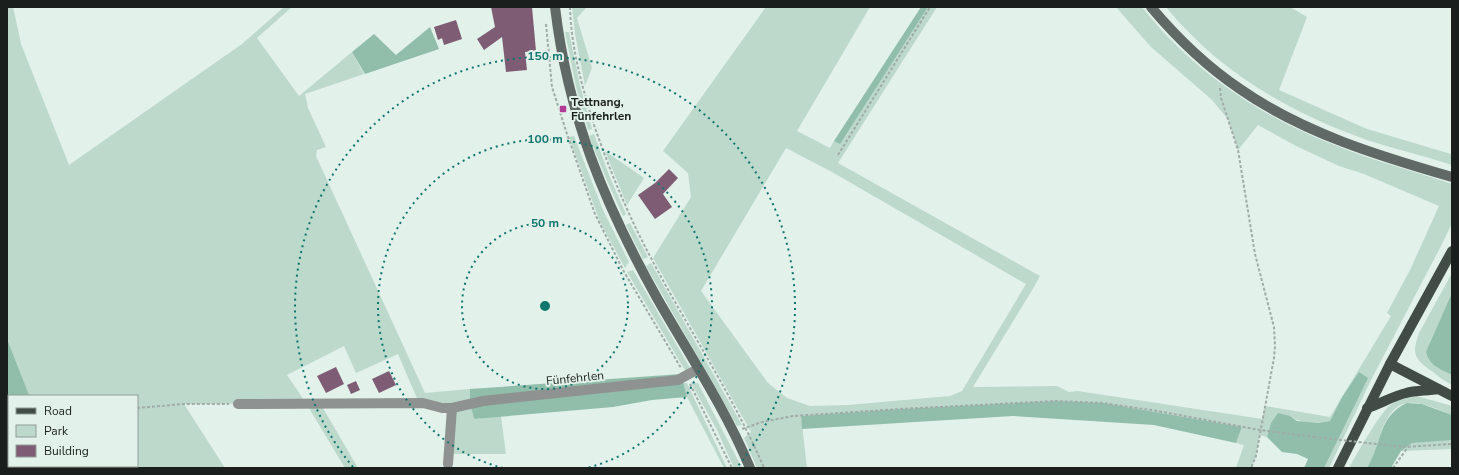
<svg xmlns="http://www.w3.org/2000/svg" width="1459" height="475" font-family="'Nunito Sans',sans-serif">
  <style>
    .green { fill: #bcd9cc; fill-rule: evenodd }
    .forest { fill: #91beab }
    .building { fill: #7e5d74 }
    .lines { fill: none; stroke-linecap: round; stroke-linejoin: round }
    .path { stroke: #a0aca7; stroke-width: 2; stroke-dasharray: 3 2; stroke-linecap: butt }
    .street { stroke: #8e9391; stroke-width: 10 }
    .secondary { stroke: #616966; stroke-width: 10 }
    .primary { stroke: #424c47; stroke-width: 10 }
    .path-bridge { stroke: #a0aca7; stroke-width: 2; stroke-dasharray: 3 2; stroke-linecap: butt }
    .ring { fill: none; stroke: #0f766e; stroke-width: 2; stroke-dasharray: 2 4 }
    .poi-dot { fill: #b03c95; stroke: #e2f1ea; stroke-width: 1.5 }
    .labels { text-anchor: middle; stroke-width: 4; stroke-linejoin: round; paint-order: stroke }
    .poi-label { font-size: 12px; font-weight: bold; fill: #1a1f1d; stroke: #e2f1ea; text-anchor: start }
    .street-label { font-size: 12px; fill: #1a1f1d; stroke: #e2f1ea }
    .centre { fill: #0f766e; stroke: #e2f1ea; stroke-width: 2 }
    .ring-label { font-size: 12px; text-anchor: middle; font-weight: bold; fill: #0f766e; stroke: #e2f1ea; stroke-width: 4; stroke-linejoin: round; paint-order: stroke }
  </style>
  <rect width="100%" height="100%" fill="#e2f1ea"/>
  <g class="green">
    <path d="M7 7H13L21 44 69 165 242 44 284 7H292L257 38 299 96 352 52 364 74 305 94 308 108 326 147 317 150 316 156 425 393 470 389V403L474 419 501 416 506 454H449L452 408 419 403 398 354 356 373 344 346 287 375 306 403H320L358 468H345L306 403 184 404 225 468H107L106 466H137V396H29L7 339Z"/>
    <path d="M572 7H587L577 18 592 68 585 86 575 34Z"/>
    <path d="M766 7H870L797 131 830 148 834 141 840 143 928 7H937L838 163 1040 276 1034 287 973 387 1057 386 1069 392 1078 391 1262 419 1265 406 1330 417 1391 316 1387 313 1411 268 1439 206 1364 174 1339 166 1296 146 1258 125 1238 150 1228 119 1211 99 1151 47 1116 7H1142C1191 70 1262 118 1337 146 1374 161 1414 171 1452 184V223L1442 244 1371 380 1329 468H1324L1343 427 1359 372 1342 397 1330 421C1316 424 1302 424 1290 416L1271 423 1267 437 1260 435 1256 456 1251 468H1236L1244 445 1236 443 1242 427 1103 403 1056 401 900 409 801 416 807 468H757L744 438 751 432 653 258 691 197 688 173 663 151ZM786 148 832 172 1026 284 962 391 950 396 848 405 810 406 787 398 768 383 701 291Z"/>
    <path d="M1166 7H1290L1307 17 1279 90 1367 129 1451 154 1452 152V165C1424 156 1395 149 1367 140 1290 113 1218 71 1166 7Z"/>
    <path d="M569 32 580 85 592 129 588 130 576 87 565 32Z"/>
    <path d="M594 134 609 175 626 214 623 216 605 176 589 136Z"/>
    <path d="M574 136 603 210 629 262 625 268 600 222 569 137Z"/>
    <path d="M605 151 644 178 627 205Z"/>
    <path d="M630 223 648 257 643 259 626 225Z"/>
    <path d="M651 263 742 425 737 426 646 266Z"/>
    <path d="M633 270 690 368 686 372 627 272Z"/>
    <path d="M1452 273V385C1445 381 1439 377 1433 372 1415 359 1411 355 1419 333Z"/>
    <path d="M683 383H687L727 468H724L687 397Z"/>
    <path d="M691 383H698L742 468H734L717 430Z"/>
    <path d="M1417 396 1452 406V415C1439 410 1422 401 1408 403 1386 405 1380 438 1374 454 1373 459 1370 463 1367 468H1349C1356 455 1380 413 1390 405 1398 399 1407 397 1417 396Z"/>
    <path d="M1448 439 1452 440V449L1401 451 1412 443Z"/>
  </g>
  <g class="forest">
    <path d="M921 7H928L840 144 834 141Z"/>
    <path d="M430 27 439 49 365 74 352 52 374 34 396 55Z"/>
    <path d="M1452 293V375C1439 368 1430 366 1426 352Z"/>
    <path d="M7 339 29 395V396H9V407H7Z"/>
    <path d="M1359 372 1368 378 1324 468H1304L1308 459 1297 454 1282 452 1267 437 1271 423 1278 413 1290 416 1297 421 1318 423 1330 421 1342 397Z"/>
    <path d="M681 374 687 397 652 400 613 407 474 419 470 403V389Z"/>
    <path d="M1056 401 1103 403 1242 427 1236 443 1154 425 1013 416 802 429 801 416 900 409Z"/>
    <path d="M1407 403 1422 404 1452 415V440L1412 443 1401 451 1391 468H1367C1382 444 1378 416 1407 403Z"/>
  </g>
  <g class="building">
    <path d="M491 7H532L536 51 525 52 527 70 506 72 502 37 484 50 477 39 495 27Z"/>
    <path d="M456 20 462 39 444 45 442 38 438 40 434 27Z"/>
    <path d="M669 169 678 178 663 194 672 207 655 219 638 195 655 183Z"/>
    <path d="M336 367 344 384 326 393 317 376Z"/>
    <path d="M389 371 396 385 379 393 372 379Z"/>
    <path d="M356 381 360 390 351 394 347 385Z"/>
  </g>
  <g class="lines">
    <g class="path">
      <path d="M570 7C571 47 582 87 594 125 610 171 628 215 651 258 688 329 733 395 764 468"/>
      <path d="M546 24 552 87 567 134 595 214 623 270 681 368"/>
      <path d="M1220 88 1221 98 1238 150 1255 254 1274 327 1275 346 1274 358 1256 456 1251 468"/>
      <path d="M838 155 930 7"/>
      <path d="M690 384 732 468"/>
      <path d="M137 408 184 404H229"/>
      <path d="M7 411 9 412"/>
      <path d="M742 429 762 422 793 416 900 409 1056 401 1103 403 1157 411 1260 430 1314 437"/>
      <path d="M1403 447 1452 444"/>
      <path d="M111 466 112 468"/>
      <path d="M1393 468 1408 447"/>
    </g>
    <g class="street">
      <path d="M238 404 423 403 442 408H452L483 401 678 380 698 369"/>
      <path d="M448 464 452 408"/>
    </g>
    <g class="secondary">
      <path d="M555 7C568 116 604 203 657 298 689 354 725 408 750 468"/>
      <path d="M1151 7C1177 38 1206 66 1240 89 1303 133 1379 156 1452 177"/>
    </g>
    <g class="primary">
      <path d="M1390 364 1452 396"/>
      <path d="M1367 408C1380 404 1393 396 1406 393 1416 390 1427 391 1438 389"/>
      <path d="M1338 468 1390 364 1452 251"/>
    </g>
    <path class="path-bridge" d="M1314 437 1403 447"/>
  </g>
  <g class="ring">
    <circle cx="545" cy="306" r="83"/>
    <path d="M503 468A167 167 0 1 1 587 468"/>
    <path d="M353 467A250 250 0 1 1 737 467"/>
  </g>
  <rect class="poi-dot" x="559" y="105" width="8" height="8" rx="2"/>
  <g class="labels">
    <g class="poi-label">
      <text x="571" y="106">Tettnang,<tspan x="571" dy="14">Fünfehrlen</tspan></text>
    </g>
    <g class="street-label">
      <text transform="translate(575 378) rotate(-6)" y="4">Fünfehrlen</text>
    </g>
  </g>
  <circle cx="545" cy="306" r="6" class="centre"/>
  <g class="ring-label">
    <text x="545" y="60">150 m</text>
    <text x="545" y="143">100 m</text>
    <text x="545" y="227">50 m</text>
  </g>
  <rect width="1459" height="475" fill="none" stroke="#1a1f1d" stroke-width="16"/>
  <rect x="8" y="395" width="130" height="72" fill="#e2f1ea" stroke="#929d98"/>
  <rect x="16" y="408" width="20" height="6" fill="#424c47" stroke="#929d98"/>
  <text x="44" y="415" font-size="12" fill="#1a1f1d">Road</text>
  <rect x="16" y="425" width="20" height="12" fill="#bcd9cc" stroke="#929d98"/>
  <text x="44" y="435" font-size="12" fill="#1a1f1d">Park</text>
  <rect x="16" y="445" width="20" height="12" fill="#7e5d74" stroke="#929d98"/>
  <text x="44" y="455" font-size="12" fill="#1a1f1d">Building</text>
</svg>
